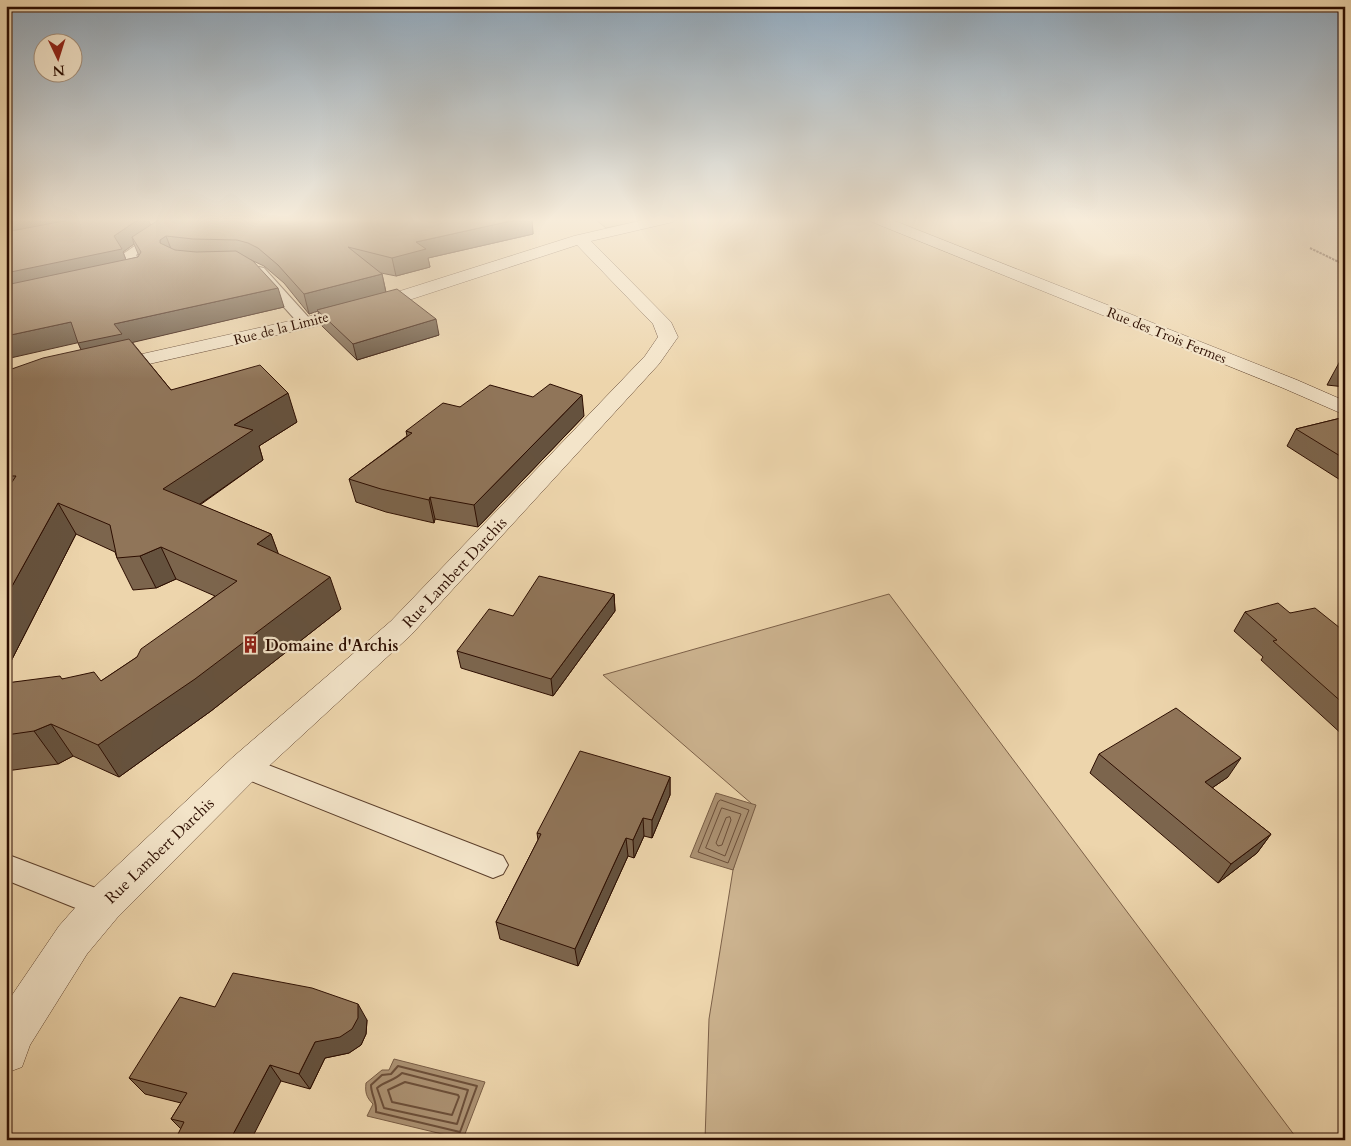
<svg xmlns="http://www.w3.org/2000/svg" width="1351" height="1146" font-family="Cardo,serif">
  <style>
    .green { fill: #ccb38f; stroke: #7c6048 }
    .water { fill: #ab9172; stroke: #785c44 }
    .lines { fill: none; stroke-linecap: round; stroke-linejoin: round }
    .shore-far1 { stroke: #6c4f39; stroke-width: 1 }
    .shore { stroke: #6c4f39; stroke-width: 2 }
    .service-casing { stroke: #5c3f2b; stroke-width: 2 }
    .minor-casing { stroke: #5c3f2b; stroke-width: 1 }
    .path { stroke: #2c0d00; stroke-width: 2; stroke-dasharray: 2.5 1; stroke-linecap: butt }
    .service { fill: #f3e4c9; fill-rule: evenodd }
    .minor { fill: #f3e4c9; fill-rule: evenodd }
    .wall { fill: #7c654d; stroke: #2c0d00; fill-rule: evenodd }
    .shaded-wall { fill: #65523e; stroke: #2c0d00 }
    .building { fill: #907559; stroke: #2c0d00 }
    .labels { text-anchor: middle; stroke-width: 4.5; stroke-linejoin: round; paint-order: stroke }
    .far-street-label { font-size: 14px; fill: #2c0d00; stroke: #f3e4c9 }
    .street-label { font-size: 16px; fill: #2c0d00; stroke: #f3e4c9 }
    .poi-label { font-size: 16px; font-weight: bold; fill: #2c0d00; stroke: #f3e4c9; text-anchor: start }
  </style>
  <rect width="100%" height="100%" fill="#edd5ac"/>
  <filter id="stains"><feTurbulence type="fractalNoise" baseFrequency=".004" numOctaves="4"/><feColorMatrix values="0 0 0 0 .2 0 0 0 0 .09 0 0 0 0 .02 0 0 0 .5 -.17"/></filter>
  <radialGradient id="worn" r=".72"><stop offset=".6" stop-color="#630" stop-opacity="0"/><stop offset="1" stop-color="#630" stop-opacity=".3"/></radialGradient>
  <g class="green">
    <path d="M595 219H652L606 228Z"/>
    <path d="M889 594 1298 1140H705L709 1019 733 870 752 804 603 675Z"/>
  </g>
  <g class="water">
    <path d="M716 793 756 805 733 870 690 857Z"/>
    <path d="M394 1059 485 1082 463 1139 367 1116 373 1104C366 1097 365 1092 366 1083L382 1070H389Z"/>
  </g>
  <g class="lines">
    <g class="shore-far1">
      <path d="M721 800 749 810 728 863 698 852 718 802Z"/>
      <path d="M722 808 741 814 725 856 706 848Z"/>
      <path d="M730 817 731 820 722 845 718 846 716 843 726 818Z"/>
    </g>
    <g class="shore">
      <path d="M398 1066 477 1086 460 1132 376 1112C377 1101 371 1095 371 1085L382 1075 391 1074Z"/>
      <path d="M402 1073 468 1090 457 1124 384 1108 377 1088C385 1081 394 1081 402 1073Z"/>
      <path d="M405 1082 458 1095 459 1097 452 1115 392 1102 388 1090Z"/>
    </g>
    <defs>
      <g id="service">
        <path d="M130 219H161L167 233 136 255 147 271 145 274 126 278 119 274 121 271 132 269 123 254 155 232 152 225 120 227 114 223 116 220Z"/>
        <path d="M259 267 264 268 311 320 313 323 311 326H301L254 274 252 271Z"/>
        <path d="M245 756 503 856 508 865 503 874 493 878 236 775 232 767 236 759Z"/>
        <path d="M6 854 114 895 118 905 114 915 103 919 6 880Z"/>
      </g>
      <g id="minor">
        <path d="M648 219H676L673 222 591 241 671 322 678 337 659 364 411 635 257 777 117 918 87 954 30 1045 22 1067 6 1073V1004L59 926 89 892 233 757 391 621 645 356 658 337 653 324 577 245 409 300 313 327 109 373 102 371 99 367 102 363 303 318 397 292 574 236Z"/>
        <path d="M869 219H890L1297 380 1345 401V415L1283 388 872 222Z"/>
      </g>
    </defs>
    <use href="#service" class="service-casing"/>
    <use href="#minor" class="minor-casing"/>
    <path class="path" d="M1310 248 1345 265"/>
    <use href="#service" class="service"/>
    <use href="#minor" class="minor"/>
  </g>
  <g class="wall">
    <path d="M6 219H148L151 226 160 219H532L533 234 428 258 430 267 396 276 381 273 382 274 386 292 439 335 357 360 322 326 318 311 309 314 284 283 264 266 251 260 284 307 132 342 171 390 297 422 259 446 263 460 200 505 271 534 278 554 341 609 211 711 119 777 73 756 58 764 6 771V683L62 679 101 681 137 657 215 596 176 579 156 588 133 590 117 558 115 552 76 534 6 671V371L81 350 78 342ZM134 244 139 256 138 257 126 260 123 252Z"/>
    <path d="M1345 353V387L1327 385 1340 361Z"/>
    <path d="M460 407 584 416 478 527 435 519 434 523 386 512 356 502 349 479 407 436 406 431Z"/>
    <path d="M1345 417V483L1287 446 1296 429Z"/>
    <path d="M614 594 615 611 553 696 461 668 457 651 513 616Z"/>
    <path d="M1245 612 1290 613 1345 632V737L1261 660 1263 657 1234 631Z"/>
    <path d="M1099 754 1228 777 1212 788 1271 834 1257 853 1218 883 1090 773Z"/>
    <path d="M670 777V795L652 838 644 836 634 858 628 856 578 966 500 939 496 922 538 840 537 833Z"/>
    <path d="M215 1007 367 1020 366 1034 361 1045 349 1053 325 1058 310 1089 281 1081 181 1129 171 1119 181 1103 145 1094 129 1078Z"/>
  </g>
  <g class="shaded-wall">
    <path d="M16 219H114L6 240V221Z"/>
    <path d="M139 219H148L153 231 132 237 134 244 123 252 129 268 6 294V273L114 236Z"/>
    <path d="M520 219H532L533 234 428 258 430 267 396 276 392 258 416 242Z"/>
    <path d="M166 236 173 254 160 243V240Z"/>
    <path d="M382 274 386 293 317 310 318 311 309 314 304 294Z"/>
    <path d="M278 288 284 307 126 344 88 364 78 343 114 324Z"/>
    <path d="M436 319 439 335 357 360 353 344Z"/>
    <path d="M71 322 81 342 6 359V336Z"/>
    <path d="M288 393 297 422 259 446 263 460 177 520 163 489 234 425Z"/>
    <path d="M582 395 584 416 478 527 474 505Z"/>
    <path d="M430 497 435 519 434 523 429 500Z"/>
    <path d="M58 503 76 534 6 671V597Z"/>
    <path d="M271 534 283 566 257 544Z"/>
    <path d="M161 547 176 579 156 588 140 556Z"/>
    <path d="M330 577 341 609 211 711 119 777 98 745Z"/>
    <path d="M614 594 615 611 553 696 551 679Z"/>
    <path d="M51 724 73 756 58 764 34 731Z"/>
    <path d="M1241 758 1228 777 1193 801 1205 782Z"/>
    <path d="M670 777V795L652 838V820Z"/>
    <path d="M643 818 644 836 634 858 633 840Z"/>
    <path d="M1271 834 1257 853 1218 883 1231 864Z"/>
    <path d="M626 838 628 856 578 966 575 949Z"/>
    <path d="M358 1004 367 1020 366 1034 361 1045 349 1053 325 1058 310 1089 299 1074 315 1042Z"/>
    <path d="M270 1065 281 1081 251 1140H230Z"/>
  </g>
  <g class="building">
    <path d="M6 219H16L6 221Z"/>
    <path d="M74 219H139L114 236 122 249 6 273V232Z"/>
    <path d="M160 219H520L416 242 426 249 392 258 348 247 382 274 304 294 278 265 258 248 248 243 237 240 193 239 166 236 160 240V243L175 250 196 252 236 251 253 261 278 288 114 324 122 334 78 343 71 322 6 336V285L138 257 141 252 132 237Z"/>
    <path d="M397 289 436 319 353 344 317 310Z"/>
    <path d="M129 339 171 390 260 365 288 393 234 425 253 430 163 489 271 534 257 544 330 577 195 679 98 745 51 724 34 731 6 735V683L60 676 62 679 94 672 101 681 137 657 141 649 237 581 161 547 140 556 117 558 110 525 58 503 6 597V491L16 476H6V371L43 358Z"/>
    <path d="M1345 353V361H1340Z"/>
    <path d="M550 384 582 395 474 505 430 497 429 500 381 489 349 479 412 433 406 431 443 403 460 407 490 385 533 397Z"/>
    <path d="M1345 417V459L1296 429Z"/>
    <path d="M539 576 614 594 551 679 457 651 489 609 513 616Z"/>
    <path d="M1278 603 1290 613 1315 608 1345 632V705L1273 641 1277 640 1245 612Z"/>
    <path d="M1176 708 1241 758 1205 782 1271 834 1231 864 1099 754Z"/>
    <path d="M580 751 670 777 652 820 643 818 633 840 626 838 575 949 496 922 541 834 537 833Z"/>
    <path d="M233 973 312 988 358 1004V1018L352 1029 340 1037 315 1042 299 1074 270 1065 230 1140H175L184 1122 171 1119 187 1093 129 1078 180 997 215 1007Z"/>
  </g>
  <linearGradient id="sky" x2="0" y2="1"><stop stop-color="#8fa6b9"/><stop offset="0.58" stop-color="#f7ecda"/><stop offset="1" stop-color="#f7ecda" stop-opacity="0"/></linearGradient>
  <rect width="1351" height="379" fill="url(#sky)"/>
  <defs>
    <symbol id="building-bare" viewBox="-9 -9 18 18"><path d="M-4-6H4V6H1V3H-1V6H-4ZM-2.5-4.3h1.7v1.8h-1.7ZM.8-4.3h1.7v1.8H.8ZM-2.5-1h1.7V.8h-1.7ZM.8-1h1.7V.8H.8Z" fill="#8f2418" stroke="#f3e4c9" stroke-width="2.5" paint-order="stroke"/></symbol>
  </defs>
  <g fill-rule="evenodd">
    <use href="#building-bare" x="238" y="632" width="25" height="25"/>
  </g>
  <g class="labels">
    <g class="far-street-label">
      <text transform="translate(281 328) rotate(-14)" y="5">Rue de la Limite</text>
      <text transform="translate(1167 335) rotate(22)" y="5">Rue des Trois Fermes</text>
    </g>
    <g class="street-label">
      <text transform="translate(454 572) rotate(-47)" y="6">Rue Lambert Darchis</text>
      <text transform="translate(159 850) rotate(-44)" y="6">Rue Lambert Darchis</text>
    </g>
    <g class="poi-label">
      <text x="265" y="651">Domaine d'Archis</text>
    </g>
  </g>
  <rect width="1351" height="1146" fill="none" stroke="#edd5ac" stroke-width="25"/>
  <rect x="8" y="8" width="1336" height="1131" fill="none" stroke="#2c0d00" stroke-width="2.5"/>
  <rect x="12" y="12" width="1326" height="1121" fill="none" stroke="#2c0d00"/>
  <g transform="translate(58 58) rotate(176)"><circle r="24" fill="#f3e4c9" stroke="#a38e79"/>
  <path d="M0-4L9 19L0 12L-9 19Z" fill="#8f2418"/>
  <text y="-8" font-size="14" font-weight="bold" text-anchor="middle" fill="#2c0d00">N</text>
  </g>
  <rect width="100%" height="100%" filter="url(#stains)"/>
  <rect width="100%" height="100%" fill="url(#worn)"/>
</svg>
